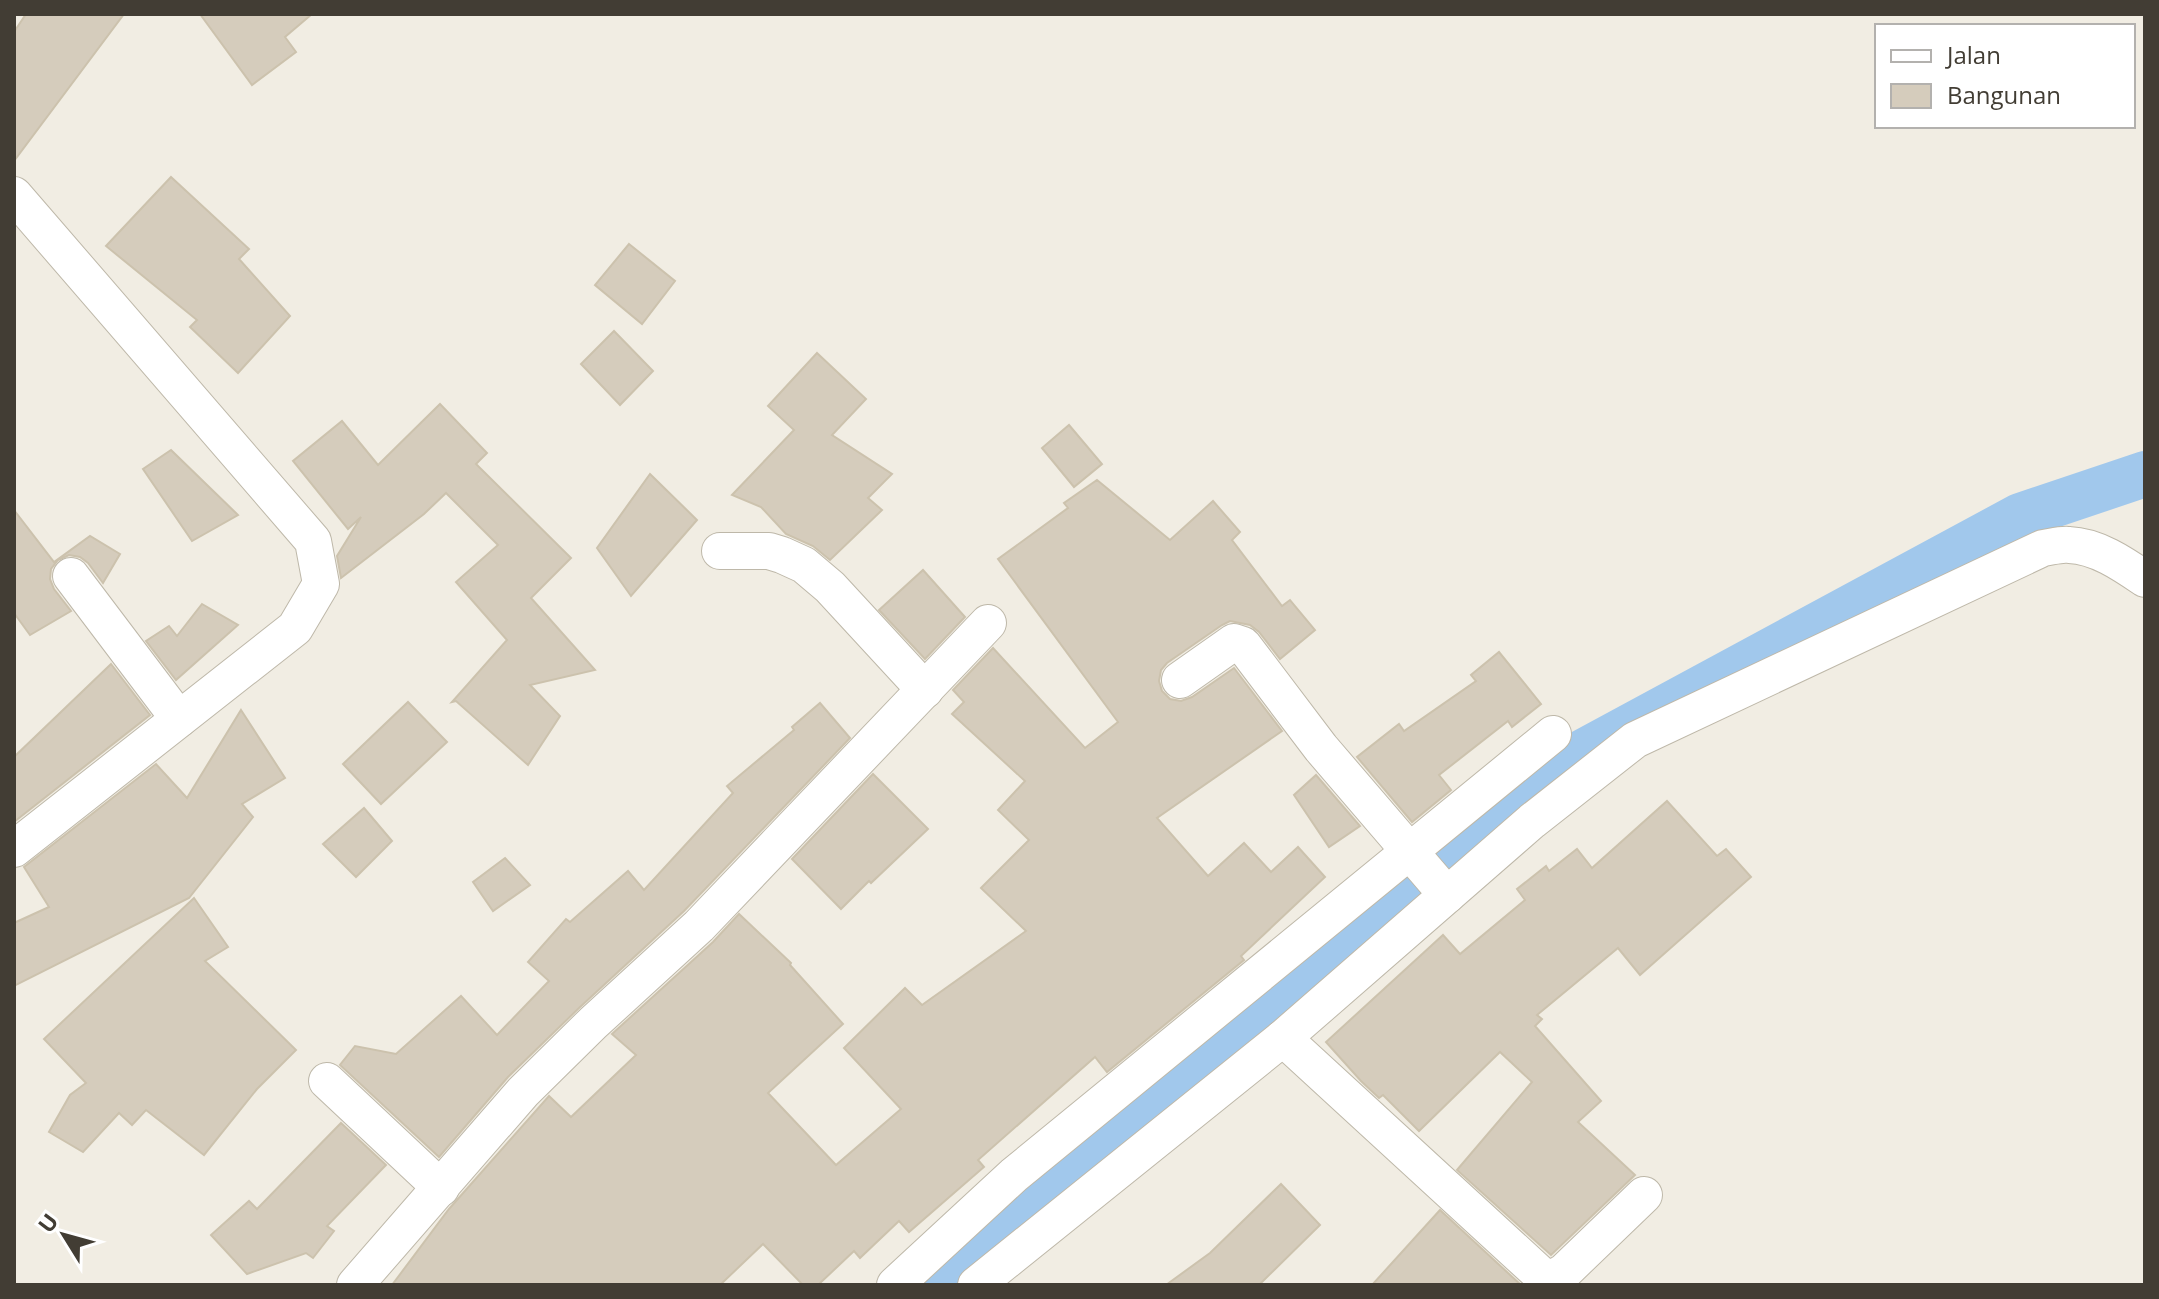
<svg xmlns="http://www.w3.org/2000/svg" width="2159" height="1299" font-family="'Open Sans',sans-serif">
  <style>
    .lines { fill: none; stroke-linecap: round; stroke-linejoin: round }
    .canal { stroke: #a1c8ec; stroke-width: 46 }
    .building { fill: #d5ccbc; stroke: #ccc2ad; stroke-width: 2 }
    .street-casing { stroke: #beb8a9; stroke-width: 38 }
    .street { stroke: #fff; stroke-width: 36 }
  </style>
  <rect width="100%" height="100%" fill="#f1ede3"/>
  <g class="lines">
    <path class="canal" d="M939 1285 1574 757 2020 516 2145 474"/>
  </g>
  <g class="building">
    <path d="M26 14H124L14 161V32Z"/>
    <path d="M200 14H312L285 37 296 52 252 85Z"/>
    <path d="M171 177 249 249 239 259 290 316 238 373 190 327 197 320 106 246Z"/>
    <path d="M629 244 675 281 642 324 595 285Z"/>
    <path d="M614 331 653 371 620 405 581 364Z"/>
    <path d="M817 353 866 399 832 435 892 474 868 498 882 510 830 560 813 546 786 534 761 507 732 495 794 430 768 406Z"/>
    <path d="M440 404 487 453 476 464 571 558 531 598 595 670 530 685 560 716 528 765 456 701 452 702 507 640 456 582 498 545 446 493 424 514 341 578 337 556 361 517 348 529 293 461 342 421 378 465Z"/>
    <path d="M1069 425 1102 464 1074 487 1042 448Z"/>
    <path d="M171 450 238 515 192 541 143 469Z"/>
    <path d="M650 474 697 520 631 596 597 548Z"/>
    <path d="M1097 480 1170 540 1213 501 1240 532 1232 540 1282 606 1290 600 1315 630 1280 659 1259 632 1250 625 1230 621 1222 625 1167 663 1161 670 1159 681 1162 691 1170 699 1181 701 1192 697 1234 668 1282 731 1157 818 1208 876 1244 843 1271 872 1298 847 1325 877 1241 956 1244 960 1107 1072 1095 1057 978 1160 984 1167 909 1232 899 1221 860 1258 854 1251 818 1285H803L763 1244 720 1285H392L449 1209 549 1096 571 1117 636 1055 612 1034 713 942 739 914 791 963 790 965 843 1024 768 1093 836 1165 901 1109 844 1048 905 988 922 1005 1026 931 981 888 1029 840 998 810 1025 781 952 714 964 702 953 690 993 648 1085 748 1118 722 998 559 1068 508 1064 503Z"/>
    <path d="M14 510 54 562 90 536 120 554 103 583 88 563 80 557 69 555 58 560 51 569 50 579 54 589 71 611 30 635 14 613Z"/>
    <path d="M923 570 965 617 925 659 879 610Z"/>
    <path d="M202 604 238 625 176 680 146 641 169 626 177 636Z"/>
    <path d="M1499 652 1541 704 1512 727 1508 721 1439 775 1451 790 1412 822 1357 757 1399 724 1404 731 1476 681 1471 675Z"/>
    <path d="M111 664 150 715 14 822V757Z"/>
    <path d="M408 702 447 742 381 804 343 764Z"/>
    <path d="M820 703 850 738 684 911 579 1008 508 1077 439 1157 340 1065 355 1046 396 1054 461 996 497 1035 549 981 528 962 566 919 570 922 628 871 644 890 733 793 727 786 794 730 792 727Z"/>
    <path d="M241 710 285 778 242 804 253 817 189 898 14 986V923L49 907 24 867 156 764 187 798Z"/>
    <path d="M873 774 928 829 871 883 869 881 841 909 792 859Z"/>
    <path d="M1316 775 1360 826 1329 847 1294 795Z"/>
    <path d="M1667 801 1717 856 1726 849 1751 877 1640 975 1618 948 1537 1015 1542 1019 1535 1026 1601 1101 1578 1122 1635 1175 1551 1255 1457 1170 1532 1082 1500 1052 1419 1131 1383 1095 1379 1098 1361 1081 1326 1042 1443 935 1460 954 1525 900 1517 889 1546 866 1549 871 1577 849 1592 868Z"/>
    <path d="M364 808 392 841 356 877 323 844Z"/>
    <path d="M505 858 530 885 493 911 473 882Z"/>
    <path d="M194 898 228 947 205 961 296 1050 257 1089 204 1155 146 1110 132 1125 119 1113 83 1152 49 1132 70 1095 86 1083 44 1039Z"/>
    <path d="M341 1123 386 1165 327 1226 334 1231 313 1258 306 1253 247 1274 211 1235 249 1201 257 1209Z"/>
    <path d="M1281 1184 1320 1225 1259 1285H1166L1210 1253Z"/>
    <path d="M1440 1210 1521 1285H1372Z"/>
  </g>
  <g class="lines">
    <defs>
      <g id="street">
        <path d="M14 195 313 541 321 584 295 628 14 849"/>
        <path d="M720 551H769L782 555 804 565 830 587 925 690"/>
        <path d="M71 576 179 719"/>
        <path d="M1180 680 1234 642 1243 645 1321 748 1447 895"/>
        <path d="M1283 1038 1540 1274C1550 1279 1555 1277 1564 1272L1644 1195"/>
        <path d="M327 1081 441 1188"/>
        <path d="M355 1285 523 1092 593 1023 699 926 988 623"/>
        <path d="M895 1285 1014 1175 1553 734"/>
        <path d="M976 1285 1283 1038 1532 821 1635 740 2043 548C2051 547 2061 544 2069 545 2097 546 2123 564 2145 579"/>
      </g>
    </defs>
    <use href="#street" class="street-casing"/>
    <use href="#street" class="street"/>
  </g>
  <rect width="2159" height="1299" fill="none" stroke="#423d34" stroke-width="32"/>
  <rect x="1875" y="24" width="260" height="104" fill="#ffffff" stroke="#b3b1ae" stroke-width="2"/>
  <rect x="1891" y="50" width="40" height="12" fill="#ffffff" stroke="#b3b1ae" stroke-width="2"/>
  <text x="1947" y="64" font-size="24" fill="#423d34">Jalan</text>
  <rect x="1891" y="84" width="40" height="24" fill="#d5ccbc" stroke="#b3b1ae" stroke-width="2"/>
  <text x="1947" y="104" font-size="24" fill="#423d34">Bangunan</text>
  <g transform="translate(64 1235) rotate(307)" stroke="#ffffff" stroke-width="6" paint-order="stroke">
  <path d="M0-6L14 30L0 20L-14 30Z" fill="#423d34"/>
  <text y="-12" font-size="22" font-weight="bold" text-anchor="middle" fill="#423d34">U</text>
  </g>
</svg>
